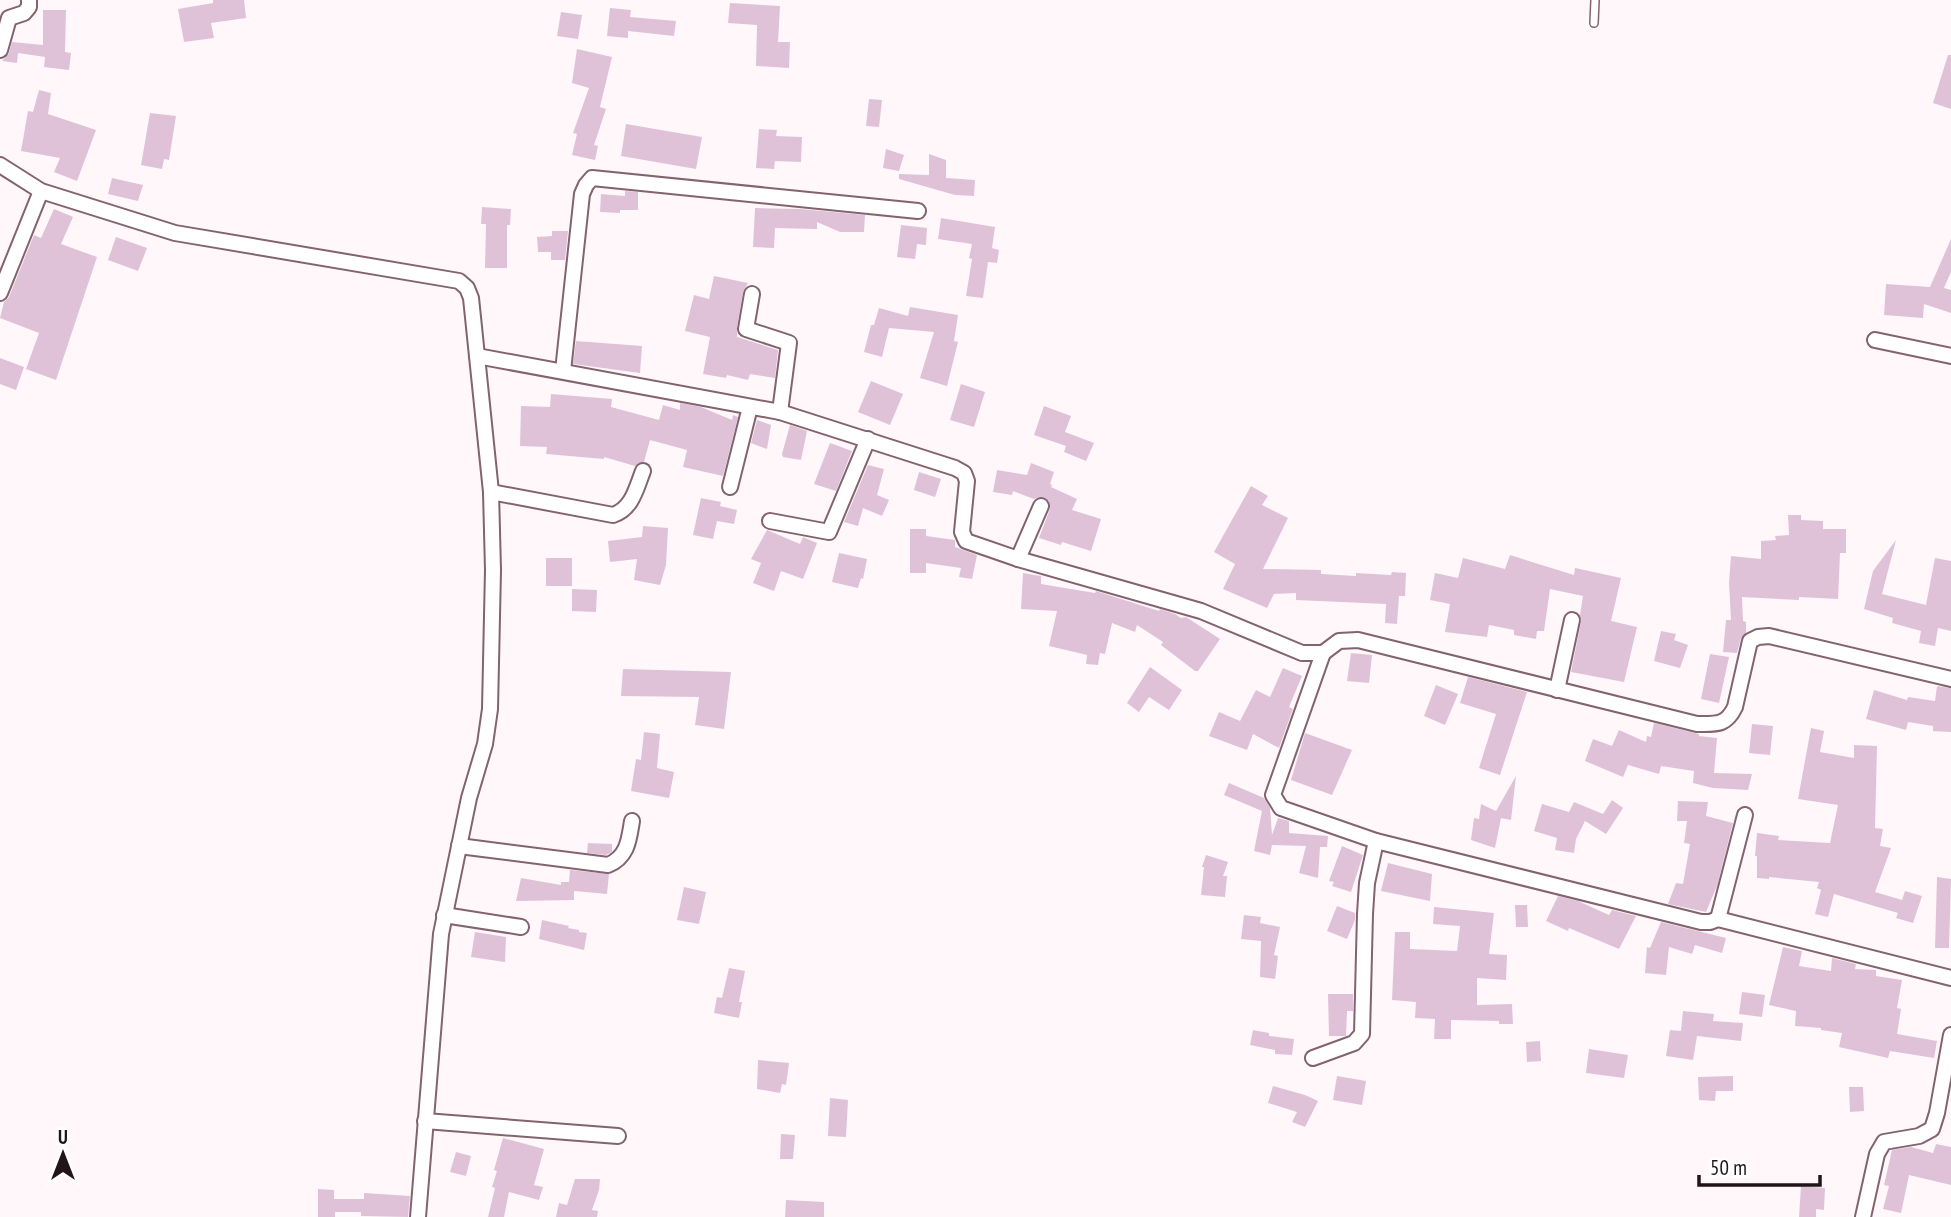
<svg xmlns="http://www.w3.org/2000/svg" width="1951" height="1217" font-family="'PT Sans Narrow',sans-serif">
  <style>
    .building { fill: #e0c2d8 }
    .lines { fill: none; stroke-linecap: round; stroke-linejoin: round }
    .service-casing { stroke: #83636d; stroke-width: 10 }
    .minor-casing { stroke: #83636d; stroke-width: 18 }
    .service { stroke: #fff; stroke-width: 7 }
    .minor { stroke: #fff; stroke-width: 14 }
  </style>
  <rect width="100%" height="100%" fill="#fff7fa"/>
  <g class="building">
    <path d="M213 0H244L246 18 211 23 214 38 184 42 178 9 213 3Z"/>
    <path d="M730 3 780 6 778 42H790L789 68 756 66 757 25 728 23Z"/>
    <path d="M610 8 631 10 630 17 676 21 674 36 628 31V38L607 36Z"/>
    <path d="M43 10H66L65 52 71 53 69 70 44 67 45 57 18 53 17 63 2 61 9 53 12 42 43 45Z"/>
    <path d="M561 12 582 15 578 39 557 36Z"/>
    <path d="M577 49 612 57 600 107 606 109 594 145 598 146 595 160 572 155 577 134 573 133 589 88 572 83Z"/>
    <path d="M1948 55H1951V109L1933 103Z"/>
    <path d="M39 90 51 93 48 114 96 130 77 181 54 172 60 158 21 151 28 111 33 112Z"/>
    <path d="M869 99 882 100 879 127 866 126Z"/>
    <path d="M150 113 176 116 169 160 164 159 162 169 141 165Z"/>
    <path d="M626 124 702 137 696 169 621 156Z"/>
    <path d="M759 129 777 130 776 136 802 137 801 162 775 161 774 169 756 168Z"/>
    <path d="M886 149 904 155 899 171 883 168Z"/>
    <path d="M929 154 946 160V178L975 180 974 196 955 195 899 179V174L929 175Z"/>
    <path d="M112 178 143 185 138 201 108 194Z"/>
    <path d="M625 191 638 192V210H620V213L600 212 601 194 625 196Z"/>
    <path d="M482 207 511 209 510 225H507V268H485L486 224H481Z"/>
    <path d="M755 208 800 209 865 215 864 232H840L817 222V229L775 228 774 248 753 247Z"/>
    <path d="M54 209 73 217 61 244 97 257 56 380 26 369 39 333 0 318 4 302 9 297 34 235 41 238Z"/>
    <path d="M941 218 995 227 992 248 999 250 997 263 988 262 983 298 966 296 972 259 969 258 972 244 938 239Z"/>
    <path d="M901 225 927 228 926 245 917 244 915 259 897 257Z"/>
    <path d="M552 231H568L565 260H551V252H538L537 237 552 236Z"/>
    <path d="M116 237 147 248 138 271 108 260Z"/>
    <path d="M1951 239V272L1944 288 1951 290V313L1924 304 1923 318 1884 315 1886 284 1930 287Z"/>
    <path d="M714 276 748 283 743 292 737 327V337L778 350 775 378 750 374 748 380 727 375 726 378 703 374 710 337 685 331 694 295 709 299Z"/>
    <path d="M910 307 958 315 954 341 958 342 947 386 920 378 934 332 889 328 882 357 864 352 871 325H874L879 308 908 316Z"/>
    <path d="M576 341 642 346 640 373 573 364Z"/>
    <path d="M0 358 24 367 16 390 0 384Z"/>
    <path d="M871 381 903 394 890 425 858 412Z"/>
    <path d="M961 384 985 392 974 427 950 420Z"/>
    <path d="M551 394 612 399 611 407 659 420 663 405 680 410V403L701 407 732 420 733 415 738 417 723 476 683 467 687 450 650 440 644 462 635 466 604 457V459L546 454 547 447 520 446 521 406 550 407Z"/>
    <path d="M1044 406 1071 416 1065 432 1094 443 1086 461 1064 452 1066 446 1034 435Z"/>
    <path d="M757 420 771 425 767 449 751 443Z"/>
    <path d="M790 425 807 431 801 460 783 457 782 454Z"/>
    <path d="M830 443 852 451 836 491 814 484Z"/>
    <path d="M1031 463 1054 472 1050 484 1052 485 1051 487 1077 499 1072 510 1101 519 1091 551 1062 542 1061 545 1039 538 1050 509 1049 501 1045 498 1039 497 1034 499 1013 491 1012 495 993 492 997 470 1027 475Z"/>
    <path d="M868 465 884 469 877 495 889 500 882 516 863 508 858 526 844 522Z"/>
    <path d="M919 472 941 479 935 497 914 490Z"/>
    <path d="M1251 486 1268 496 1262 505 1288 518 1263 569 1321 570V574L1356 576V573L1391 575 1392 572 1406 573 1405 596H1399L1397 624 1385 623 1386 604 1296 600V593L1274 594 1267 608 1223 589 1235 564 1214 552Z"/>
    <path d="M701 498 721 502 720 506 737 510 734 524 717 521 713 539 693 535Z"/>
    <path d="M1788 515H1801V520L1823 521V529H1846V553H1840L1838 599 1799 597V600L1742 597 1743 621 1746 622V633L1741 638 1737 653 1723 652 1726 620H1731L1729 583 1731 556 1761 559V541L1776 540 1775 536 1789 535Z"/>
    <path d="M643 526 668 528 666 565 660 585 634 580 637 559 610 562 608 541 642 537Z"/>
    <path d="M910 529H926V536L955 540V547L977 555 972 579 959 577 961 568 926 563V573H910Z"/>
    <path d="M767 530 800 544 803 537 817 543 803 579 781 571 774 591 753 583 761 563 751 559Z"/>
    <path d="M1896 540 1882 594 1926 605 1935 558 1951 561V631L1938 628 1935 646 1919 643 1921 631 1892 623 1893 618 1864 609 1873 571Z"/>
    <path d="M839 553 867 559 863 579 861 578 858 588 832 582Z"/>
    <path d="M1510 555 1574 575 1575 568 1621 578 1611 621 1637 627 1624 682 1571 672 1581 622 1580 615 1583 596 1550 589 1544 631H1537L1536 639 1514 635V630L1489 625 1487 637 1445 632 1450 604 1430 600 1435 573 1458 578 1463 558 1505 569Z"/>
    <rect x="546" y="558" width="26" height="28"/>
    <path d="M1023 573 1041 576V584L1095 593 1096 591 1159 611 1160 609 1175 614 1181 618 1186 617 1220 639 1198 671H1195L1161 645 1163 642 1137 625 1135 632 1112 623 1105 654 1100 653 1098 665 1086 664 1087 655 1049 646 1057 611 1021 609Z"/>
    <path d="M572 589 597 590 596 612 572 611Z"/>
    <path d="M1661 631 1676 634 1674 640 1688 645 1680 668 1654 661Z"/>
    <path d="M1351 653 1372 655 1369 683 1347 681Z"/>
    <path d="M1710 654 1729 657 1719 703 1701 699Z"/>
    <path d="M1150 667 1182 690 1169 710 1149 697 1139 712 1127 703Z"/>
    <path d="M1283 668 1302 676 1289 707 1293 709 1279 748 1253 734 1247 750 1209 736 1219 712 1240 721 1256 690 1270 697Z"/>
    <path d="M623 669 731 672 724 729 695 725 699 697 621 696Z"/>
    <path d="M1468 677 1527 692 1500 775 1479 768 1496 714 1460 703Z"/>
    <path d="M1436 685 1458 694 1445 725 1424 716Z"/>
    <path d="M1937 686 1951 688V732L1933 731V726L1908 722 1906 730 1866 719 1874 690 1907 700 1908 697 1935 701Z"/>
    <path d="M1654 723 1699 734V736L1717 738 1714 773 1752 774 1748 790 1713 788 1693 783 1694 771 1661 766 1659 774 1628 765 1623 777 1585 761 1593 739 1612 746 1619 730 1646 742 1647 736 1651 737Z"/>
    <path d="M1752 724 1773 726 1770 755 1749 753Z"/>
    <path d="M1811 728 1824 731 1820 752 1854 758V745L1877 746 1875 828 1883 829 1880 846 1891 848 1875 892 1902 900 1905 891 1922 896 1913 923 1896 918 1898 913 1834 894 1828 917 1815 914 1821 890 1817 888 1819 882 1769 877V879L1757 878V856H1755L1757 833 1779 836 1778 840 1830 843 1838 805 1798 799Z"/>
    <path d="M644 732 660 734 657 768 674 772 669 798 631 791 636 759 641 760Z"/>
    <path d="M1305 733 1352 750 1332 795 1291 780Z"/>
    <path d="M1516 776 1511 820 1501 818 1495 848 1471 840 1474 818 1479 819 1481 804 1496 811Z"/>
    <path d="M1229 783 1264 798 1270 808 1272 835 1278 818 1289 821V833L1328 836 1327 847H1320L1318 878 1299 873 1306 846 1272 845 1270 855 1254 851 1262 811 1224 795Z"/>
    <path d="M1612 800 1623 808 1606 834 1585 821 1576 839 1574 853 1555 850 1557 838 1534 831 1542 804 1569 812 1574 802 1603 814Z"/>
    <path d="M1678 801 1708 802 1706 816 1733 823 1717 886 1706 912 1668 904 1676 883 1683 884 1690 844 1684 843 1687 821H1677Z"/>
    <path d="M588 843 612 844V852L606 855 587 853Z"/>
    <path d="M1342 846 1363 855 1351 892 1332 886 1334 882 1329 881Z"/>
    <path d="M1206 855 1228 862 1223 876H1227L1225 897 1201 895 1204 867H1202Z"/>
    <path d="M1388 863 1432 874 1430 901 1381 891Z"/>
    <path d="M570 870 609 874 607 894 574 891V900L516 901 521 878 561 885V882H569Z"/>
    <path d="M1937 877 1951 879 1949 948H1935Z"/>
    <path d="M684 887 706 892 699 924 677 920Z"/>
    <path d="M1558 896 1578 901 1609 915 1612 910 1636 916 1619 949 1569 928 1568 931 1546 921Z"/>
    <path d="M1515 905H1527L1528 927H1516Z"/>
    <path d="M1337 906 1355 913V920L1347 939 1327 931Z"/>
    <path d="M1434 907 1494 913 1489 954 1507 955 1506 980 1477 978V1005L1512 1004 1513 1024H1499V1021L1451 1020V1039H1434L1435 1019 1415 1018 1416 1002 1392 1000 1395 932H1410V949L1457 951 1460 926 1433 924Z"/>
    <path d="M1244 915 1261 917 1260 923 1280 927 1274 955 1278 956 1275 979 1260 977 1261 941 1241 939Z"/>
    <path d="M542 920 569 926 568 928 579 930V932L587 933 584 950 539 939Z"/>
    <path d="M1661 922 1726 938 1722 953 1695 945 1692 954 1669 947 1666 975 1645 973 1647 947 1650 948Z"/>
    <path d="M475 932 506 937 505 962 471 957Z"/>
    <path d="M1783 947 1802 951 1799 966 1831 971 1832 958 1856 964 1855 969 1876 970V976L1902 980 1897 1008 1901 1009 1897 1034 1937 1041 1934 1058 1890 1051 1888 1058 1839 1047 1842 1033 1821 1030V1028L1795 1026 1796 1011 1769 1005Z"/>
    <path d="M729 968 745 971 739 1002H742L739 1018 714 1013 717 997 722 998Z"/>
    <path d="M1742 992 1765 995 1762 1017 1739 1014Z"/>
    <path d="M1328 994H1353V1011H1347L1346 1036H1329Z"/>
    <path d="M1683 1011 1714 1014 1713 1021 1743 1023 1741 1041 1697 1036 1693 1060 1666 1056 1670 1030 1681 1031Z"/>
    <path d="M1253 1030 1269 1033V1036L1294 1039 1292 1055 1275 1054V1050L1250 1045Z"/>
    <path d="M1540 1041 1541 1061 1527 1062 1526 1042Z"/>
    <path d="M1589 1049 1628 1055 1624 1078 1586 1073Z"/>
    <path d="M758 1060 789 1063 786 1085 782 1084 780 1093 757 1089Z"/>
    <path d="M1337 1076 1366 1081 1362 1105 1333 1100Z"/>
    <path d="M1733 1076V1091H1716L1715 1101 1699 1100 1698 1077Z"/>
    <path d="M1273 1086 1305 1095 1318 1101 1305 1127 1292 1122 1297 1112 1268 1103Z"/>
    <path d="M1849 1087H1863L1864 1111 1850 1112Z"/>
    <path d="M830 1098 848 1100 846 1137 828 1136Z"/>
    <path d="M781 1134 795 1135 793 1159H780Z"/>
    <path d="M503 1138 544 1149 534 1185 543 1187 539 1200 509 1192 504 1217H488L495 1188 492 1187 497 1171 494 1170Z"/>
    <path d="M1936 1144 1951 1147V1185L1909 1175 1901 1213 1883 1209 1889 1186 1884 1185 1892 1150 1911 1147 1933 1153Z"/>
    <path d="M456 1152 471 1156 466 1176 450 1172Z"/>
    <path d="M575 1179H600L599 1190 592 1210 598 1211 597 1217H556L559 1203 567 1205Z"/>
    <path d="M1801 1186 1825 1188 1824 1210 1816 1209V1217H1799Z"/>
    <path d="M318 1189 334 1190V1199H364V1193L410 1196 408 1217 361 1216V1212H335V1217H318Z"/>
    <path d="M786 1200 824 1202V1217H785Z"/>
  </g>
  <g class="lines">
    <defs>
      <path id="service" d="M1594 23 1595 0"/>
      <g id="minor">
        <path d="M0 50 9 18 24 13 29 7V0"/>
        <path d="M0 165 41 191 175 233 459 281 467 288 471 298 491 492 493 570 490 709 485 744 469 798 441 934 418 1217"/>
        <path d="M0 293 41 191"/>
        <path d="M752 294 746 329 789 343 780 412"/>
        <path d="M1875 340 1951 356"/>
        <path d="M477 356 780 412 955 468 964 473 967 481 962 532 966 541 1018 559 1201 611 1302 653H1323L1339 641 1358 640 1697 724C1716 724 1726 726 1735 707L1750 641 1758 637 1769 636 1951 679"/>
        <path d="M563 371 582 194 586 185 592 178 918 211"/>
        <path d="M730 487 750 407"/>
        <path d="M491 492 613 515C632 509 636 489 643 471"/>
        <path d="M770 521 829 532 868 439"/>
        <path d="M1018 559 1041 506"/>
        <path d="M1323 653 1273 795 1281 808 1376 841 1701 922H1710L1718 919 1951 978"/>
        <path d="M1557 690 1572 620"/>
        <path d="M459 846 608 865C628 857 629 839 632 821"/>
        <path d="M444 915 521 927"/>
        <path d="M1718 919 1745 815"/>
        <path d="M1313 1058 1354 1043 1362 1034 1365 914 1367 883 1376 841"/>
        <path d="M425 1121 618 1136"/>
        <path d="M1863 1217 1877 1154 1884 1142 1919 1136 1932 1129 1937 1113 1951 1035"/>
      </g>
    </defs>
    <use href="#service" class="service-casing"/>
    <use href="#minor" class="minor-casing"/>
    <use href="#service" class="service"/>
    <use href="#minor" class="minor"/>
  </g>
  <g transform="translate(63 1154)" stroke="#ffffff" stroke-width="5" paint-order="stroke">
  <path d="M0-5L12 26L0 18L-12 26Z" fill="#221519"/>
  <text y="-10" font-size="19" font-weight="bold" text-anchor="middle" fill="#221519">U</text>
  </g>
  <path d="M1699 1175v10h121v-10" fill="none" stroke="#221519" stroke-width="3.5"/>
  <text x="1710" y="1175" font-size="21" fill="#221519" stroke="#ffffff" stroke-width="5" paint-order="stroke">50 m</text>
</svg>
